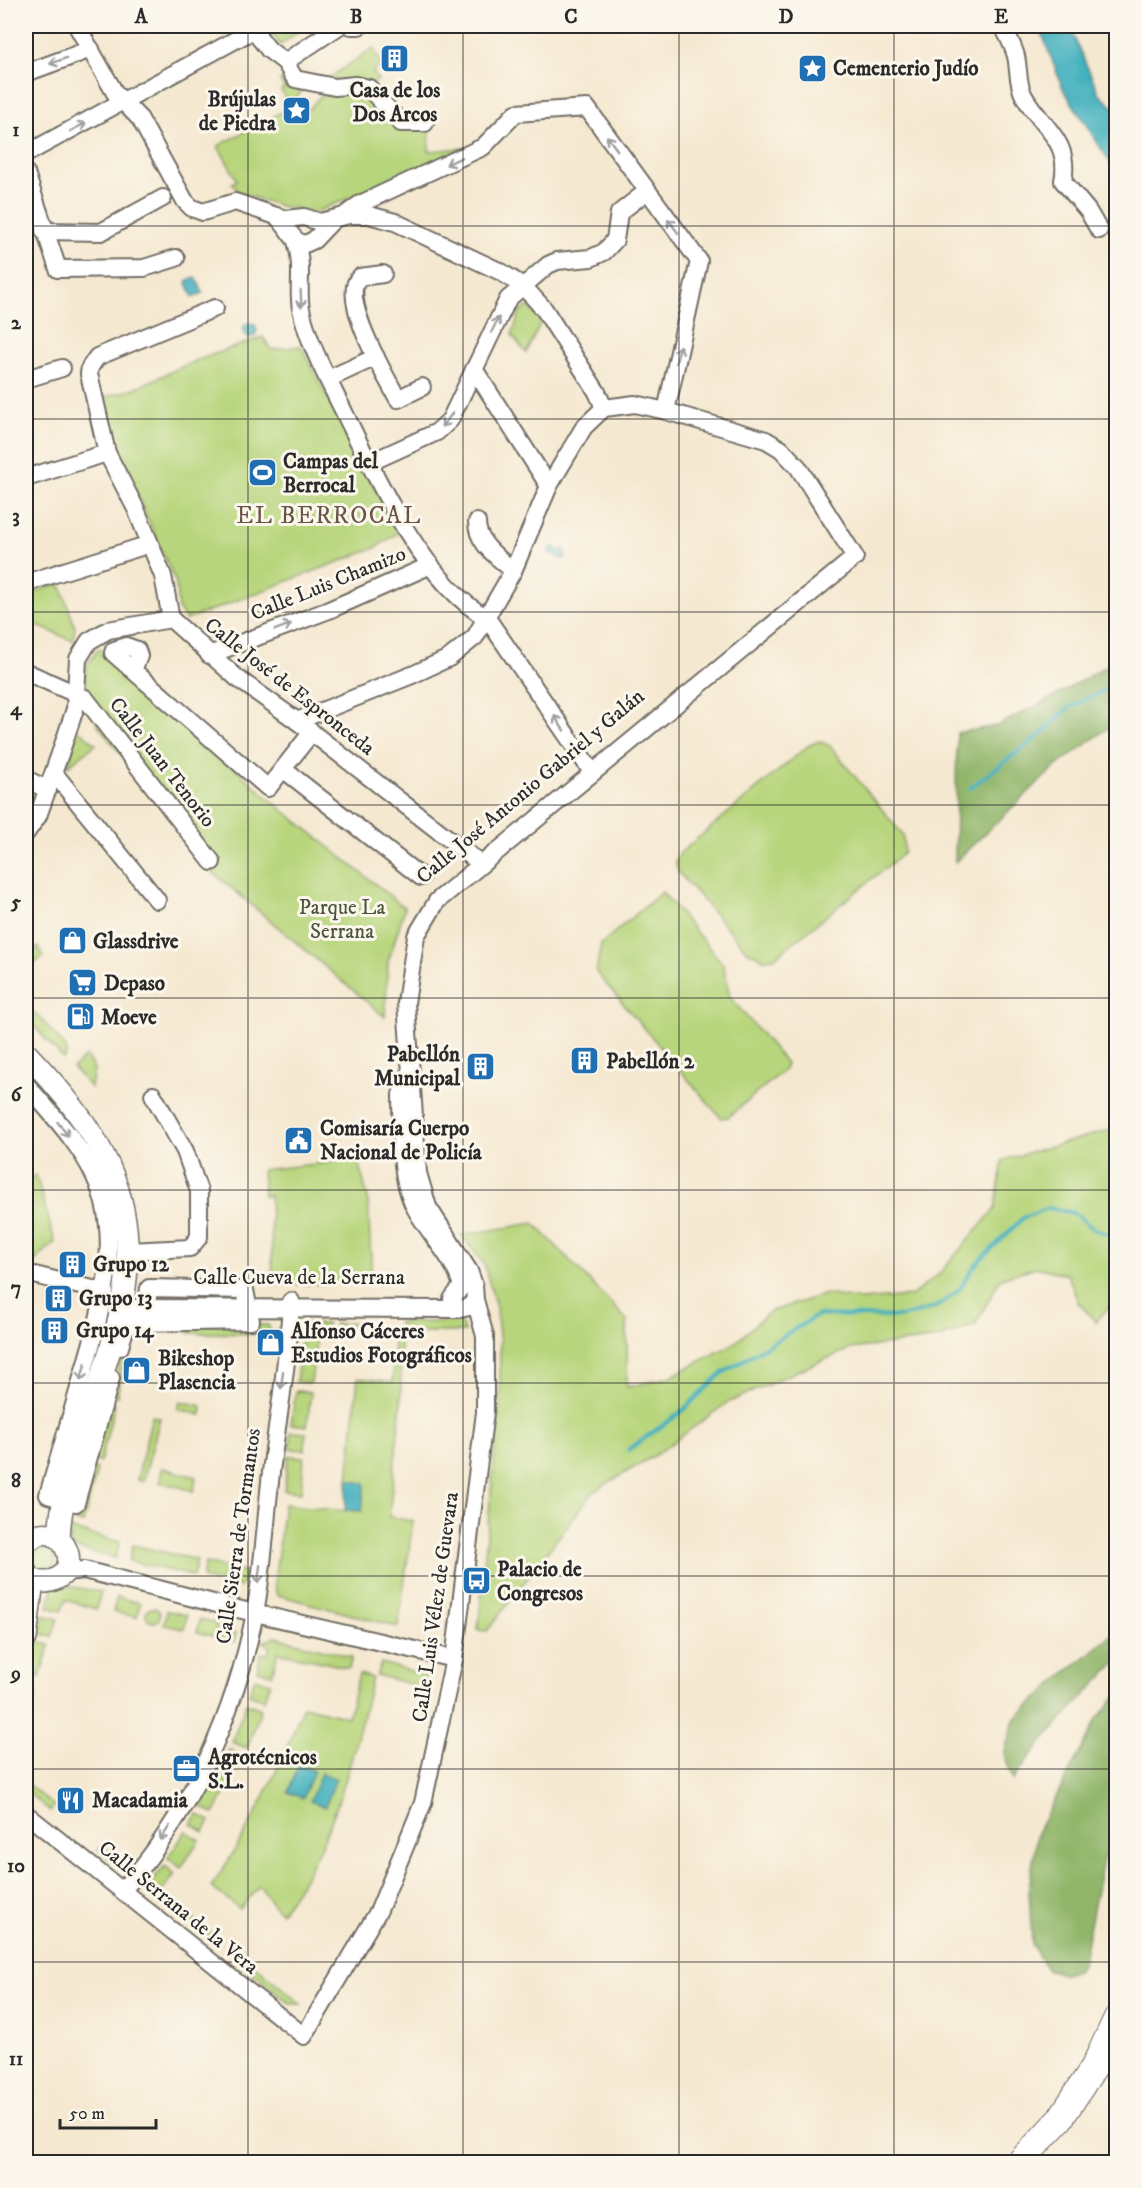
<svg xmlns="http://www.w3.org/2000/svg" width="1142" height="2188" font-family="'IM FELL DW Pica',serif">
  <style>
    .green { fill: #b7d57b; stroke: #718053; stroke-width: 1.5 }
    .forest { fill: #91b66b; stroke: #5e704b; stroke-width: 1.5 }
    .water { fill: #42b0be; stroke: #366e74; stroke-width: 1.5 }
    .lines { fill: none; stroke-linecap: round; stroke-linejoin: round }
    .stream { stroke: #42b0be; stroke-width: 4 }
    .minor-casing { stroke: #726d65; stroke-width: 20 }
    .major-casing { stroke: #726d65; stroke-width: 24 }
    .highway-casing { stroke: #726d65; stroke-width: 28 }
    .minor { stroke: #fff; stroke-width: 16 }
    .major { stroke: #fff; stroke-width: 21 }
    .highway { stroke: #fff; stroke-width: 26 }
    .oneway { stroke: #a0a0a0 }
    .grid { fill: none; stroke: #2b2b2b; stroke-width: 1.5; stroke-opacity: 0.55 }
    .labels { text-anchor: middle; stroke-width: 6; stroke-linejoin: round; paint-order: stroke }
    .poi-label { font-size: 21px; font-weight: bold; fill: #2b2b2b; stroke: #fbf7ec; text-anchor: start }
    .street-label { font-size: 21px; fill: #2b2b2b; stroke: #fbf7ec }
    .park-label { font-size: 21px; fill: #4e563f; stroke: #fbf7ec }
    .quarter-label { font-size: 24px; letter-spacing: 1.5px; fill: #685447; stroke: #fbf7ec }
    .neatline { fill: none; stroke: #2b2b2b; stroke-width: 2 }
    .grid-label { font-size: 20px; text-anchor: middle; font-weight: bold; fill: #2b2b2b }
  </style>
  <rect width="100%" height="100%" fill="#fbf7ec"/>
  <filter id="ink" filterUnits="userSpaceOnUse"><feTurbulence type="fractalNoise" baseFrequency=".0167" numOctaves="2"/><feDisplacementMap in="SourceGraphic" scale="12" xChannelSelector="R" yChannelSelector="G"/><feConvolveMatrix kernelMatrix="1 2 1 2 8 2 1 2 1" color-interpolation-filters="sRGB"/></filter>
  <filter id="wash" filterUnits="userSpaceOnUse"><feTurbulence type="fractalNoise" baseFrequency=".008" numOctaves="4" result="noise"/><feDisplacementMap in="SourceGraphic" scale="24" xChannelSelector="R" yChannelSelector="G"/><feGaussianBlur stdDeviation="1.35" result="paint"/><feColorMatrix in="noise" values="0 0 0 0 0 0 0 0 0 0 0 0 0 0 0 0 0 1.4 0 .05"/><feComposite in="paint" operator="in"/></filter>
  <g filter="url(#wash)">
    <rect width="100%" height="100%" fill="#f5e8d0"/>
    <g class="green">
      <path d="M274 26H306L280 45 269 29Z"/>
      <path d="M373 48 381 63 373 72 378 80 374 83 326 80Z"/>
      <path d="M280 80 305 86 290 108 309 109 320 96 363 93 430 128 429 151 466 148 316 212 284 207 239 193 232 183 237 180 218 146 289 108 281 90 284 88Z"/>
      <path d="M529 306 541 322 526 353 512 335 520 311Z"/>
      <path d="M263 337 271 350 301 346 398 533 375 548 186 620 178 608 176 583 108 429 105 397 133 389 195 361Z"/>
      <path d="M60 583 75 627 73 641 26 621V595Z"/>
      <path d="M99 648 273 802 405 908 388 962 385 1017 210 870 98 725 84 694 86 666Z"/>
      <path d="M80 731 96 744 68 766 77 733Z"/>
      <path d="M819 741 830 746 903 835 904 853 774 958 764 959 747 951 678 872 675 861 679 854 808 746Z"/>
      <path d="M662 892 723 964 730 997 786 1063 784 1070 728 1117 721 1118 596 972 601 944Z"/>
      <path d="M38 947 43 956 26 971V958Z"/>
      <path d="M26 1011 36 1014 65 1046 67 1053 63 1059 26 1017Z"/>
      <path d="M86 1056 94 1069 91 1088 73 1068Z"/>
      <path d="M1106 1131 1116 1132V1299L1096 1322 1078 1302 1068 1275 1036 1267 1001 1278 975 1325 939 1338 850 1349 802 1369 727 1403 655 1455 594 1491 487 1631 478 1630 500 1396V1345L496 1307 484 1264 461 1235 534 1223 627 1320V1387L670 1377 735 1343 769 1312 826 1294 862 1300 911 1296 938 1275 995 1209 1003 1160Z"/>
      <path d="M358 1159 368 1199 372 1282 273 1285 270 1195 264 1196 262 1170Z"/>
      <path d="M36 1175 55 1242 26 1269V1182Z"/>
      <path d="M399 1322H460L465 1332H399Z"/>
      <path d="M355 1323V1332L335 1331V1324Z"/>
      <path d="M189 1324 268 1325 272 1334 189 1333Z"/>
      <path d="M303 1324H327L326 1331 317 1332 311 1383 296 1382Z"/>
      <path d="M394 1335 400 1336 401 1403 389 1517 413 1521 398 1627 277 1595 274 1585 284 1504 345 1511 358 1378 393 1382Z"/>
      <path d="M125 1344H129L117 1396 111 1394Z"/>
      <path d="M296 1391 311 1392 307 1426 291 1424Z"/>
      <path d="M180 1401 202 1406 201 1415 178 1409Z"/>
      <path d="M108 1402 115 1405 100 1462 91 1459Z"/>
      <path d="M152 1416 160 1418 143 1482 137 1480Z"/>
      <path d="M291 1432 306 1433 305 1450 290 1449Z"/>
      <path d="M288 1456 304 1457 301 1492 284 1490Z"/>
      <path d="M89 1467 97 1469 83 1523 73 1521Z"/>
      <path d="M162 1468 196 1477 194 1491 160 1482Z"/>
      <path d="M70 1529 120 1542 115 1558 71 1547Z"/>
      <path d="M133 1545 197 1560 193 1576 129 1561Z"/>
      <circle cx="44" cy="1560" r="11"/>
      <path d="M205 1563 246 1572 245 1581 240 1587 202 1578Z"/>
      <path d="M62 1585 101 1592 96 1609 66 1600 61 1611 48 1607 53 1588Z"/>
      <path d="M117 1597 140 1603 137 1617 113 1612Z"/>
      <circle cx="153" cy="1615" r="7"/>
      <path d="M167 1611 187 1615 184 1629 164 1625Z"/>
      <path d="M44 1615 58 1619 52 1637 38 1633Z"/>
      <path d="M200 1619 217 1623 216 1629 236 1633 234 1642 197 1632Z"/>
      <path d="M276 1637 352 1657 349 1668 278 1652 272 1674 257 1670 261 1653 268 1654 270 1646 263 1642Z"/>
      <path d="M36 1641 50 1645 40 1677 27 1672Z"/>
      <path d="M381 1663 425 1675 429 1689 376 1675Z"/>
      <path d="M359 1674 372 1678C353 1757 333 1847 281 1912 270 1906 268 1894 259 1886L240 1909 211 1887C251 1830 279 1771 303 1706L348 1717Z"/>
      <path d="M255 1678 270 1683 264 1700 249 1694Z"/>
      <path d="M26 1687 37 1692 26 1715Z"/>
      <path d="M246 1703 261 1709 247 1748 232 1742Z"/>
      <path d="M229 1750 243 1756 238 1768 223 1761Z"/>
      <path d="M220 1769 234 1776 214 1814 200 1806Z"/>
      <path d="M26 1783 54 1806 50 1811 26 1791Z"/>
      <path d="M197 1814 210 1821 204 1832 191 1824Z"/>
      <path d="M186 1831 199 1840 181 1868 168 1858Z"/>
      <path d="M103 1845 126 1864C115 1867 106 1857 98 1850Z"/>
      <path d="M165 1866 175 1874 161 1893 217 1938 214 1941 152 1895 151 1882Z"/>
      <path d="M245 1957 301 2004H291L241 1964Z"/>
    </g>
    <g class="forest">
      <path d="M1116 660V722L1055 767 955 862 957 733 996 726 1054 697Z"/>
      <path d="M1115 1633 1116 1663C1079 1701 1043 1737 1013 1780L1004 1754 1014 1720 1065 1673Z"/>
      <path d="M1116 1696V1832L1103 1860 1083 1960 1077 1971 1064 1974 1046 1969 1032 1944 1029 1889 1037 1833 1098 1718Z"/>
    </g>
    <g class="water">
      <path d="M1039 26H1069L1100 95 1116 109V172L1063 89Z"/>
      <path d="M196 277 203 293 193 297 186 281Z"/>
      <circle cx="250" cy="330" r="7"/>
      <path d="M553 546 557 550 565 549 566 558 561 559 548 552Z"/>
      <path d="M348 1480 365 1483 362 1511 345 1510Z"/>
      <path d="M299 1765 314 1771 303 1798 288 1792Z"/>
      <path d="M321 1773 336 1779 325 1807 310 1801Z"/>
    </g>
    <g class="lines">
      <g class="stream">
        <path d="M970 788 1039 736 1070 707 1116 685"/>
        <path d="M628 1450 680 1413 721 1374 818 1315 902 1317 936 1307 958 1291 976 1264 1023 1218 1048 1208 1074 1213 1094 1229 1116 1238"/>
      </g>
    </g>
  </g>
  <g filter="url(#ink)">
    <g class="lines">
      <defs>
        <g id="minor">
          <path d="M77 26 115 93 140 119 185 201 192 208 203 212 235 202 285 219 304 217 320 222 349 215H369L395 222 501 272 523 286 544 309 597 392 604 408"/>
          <path d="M351 26H359"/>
          <path d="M1003 26C1007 35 1013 45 1016 56 1019 69 1017 83 1024 96 1042 128 1071 140 1063 181L1088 211 1099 230"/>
          <path d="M254 31 269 50 285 62 339 26"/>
          <path d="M285 62 295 79 335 87 355 85 369 88 401 123H425"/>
          <path d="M26 73 91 49"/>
          <path d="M26 154 261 26"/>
          <path d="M26 173 58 269 144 268 176 258"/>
          <path d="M276 216C288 225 291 242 305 244L314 240 333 220"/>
          <path d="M344 216 360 204 483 147 516 113 587 108 699 261 666 411"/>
          <path d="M44 231 101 232 163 198"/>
          <path d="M296 241C304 268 297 287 301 309 309 346 329 381 345 414 376 478 424 583 487 618L592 772"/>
          <path d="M383 274 360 277C338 296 386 377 398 399L422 387"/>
          <path d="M215 308 97 357 90 367 89 374 107 453 136 509 163 576 171 619 237 678 297 721 476 860"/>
          <path d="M474 369 549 486"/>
          <path d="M26 379 62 368"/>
          <path d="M328 379 376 357"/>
          <path d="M369 463 437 432 450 420 508 299 548 265 557 261 591 258 604 252 615 240 619 213 647 191"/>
          <path d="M26 478 107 453"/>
          <path d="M477 522C477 544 498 557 513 571"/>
          <path d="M26 583 150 544"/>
          <path d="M209 655 329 610 431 565"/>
          <path d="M133 670 139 656 137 650 126 646 114 650 113 653 268 788 312 732"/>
          <path d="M26 672 85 698 212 862"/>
          <path d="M283 769 421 877"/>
          <path d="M54 773 157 900"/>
          <path d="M26 779 48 790"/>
          <path d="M26 833 38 816 61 751 75 709 78 659 89 641 108 630 171 619"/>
          <path d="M26 1084C50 1113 78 1141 94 1175 126 1241 99 1316 81 1381 70 1419 59 1457 48 1495L76 1503 111 1378"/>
          <path d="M401 1094C402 1129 398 1171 413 1204 427 1233 453 1255 462 1286L452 1299"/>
          <path d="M128 1251 190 1248 199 1237V1191L185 1151 153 1095"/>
          <path d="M26 1273 105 1292"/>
          <path d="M121 1308 460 1309 469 1307 475 1300"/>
          <path d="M120 1347 125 1329 132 1323 251 1321 245 1290 149 1288 145 1321"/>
          <path d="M65 1572 84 1570 229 1607 454 1659"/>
          <path d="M26 1814 304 2036 379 1910 423 1803 454 1659 485 1412V1336L475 1300 474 1285 469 1271 428 1207 418 1173 406 1003 416 936 437 901 855 557 798 467 781 449 766 440 666 411 635 404 604 408 584 427 549 486 513 571 475 637 449 658 412 675 297 721"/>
          <path d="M123 1890C191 1813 235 1714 255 1613 264 1565 266 1513 272 1464 279 1410 289 1355 291 1301"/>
        </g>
        <g id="major">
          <path d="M26 1053C98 1129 144 1196 122 1305 114 1345 98 1385 86 1423 75 1461 60 1499 59 1539"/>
          <path d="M26 1543C56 1511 90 1569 51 1581 41 1584 32 1580 26 1573"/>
          <path d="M26 1638 33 1580"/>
        </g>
        <path id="highway" d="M1020 2162 1060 2119 1094 2067 1116 2020"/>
      </defs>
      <use href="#minor" class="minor-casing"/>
      <use href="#major" class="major-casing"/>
      <use href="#highway" class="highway-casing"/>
      <use href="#minor" class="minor"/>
      <use href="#major" class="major"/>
      <use href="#highway" class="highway"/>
    </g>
    <defs><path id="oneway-shaft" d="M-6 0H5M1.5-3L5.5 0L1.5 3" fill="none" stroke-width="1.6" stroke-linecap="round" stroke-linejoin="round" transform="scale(1.5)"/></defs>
    <g class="oneway">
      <use href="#oneway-shaft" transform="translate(58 61) rotate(160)"/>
      <use href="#oneway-shaft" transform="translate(78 127) rotate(-28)"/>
      <use href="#oneway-shaft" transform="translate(612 143) rotate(-126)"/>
      <use href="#oneway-shaft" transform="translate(454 161) rotate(155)"/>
      <use href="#oneway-shaft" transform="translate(673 226) rotate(-126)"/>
      <use href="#oneway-shaft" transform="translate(301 299) rotate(88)"/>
      <use href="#oneway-shaft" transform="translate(495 325) rotate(-64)"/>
      <use href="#oneway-shaft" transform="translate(678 354) rotate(-77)"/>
      <use href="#oneway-shaft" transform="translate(447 420) rotate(129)"/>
      <use href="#oneway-shaft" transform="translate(283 627) rotate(-20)"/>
      <use href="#oneway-shaft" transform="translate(559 723) rotate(-124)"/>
      <use href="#oneway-shaft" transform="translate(63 1129) rotate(52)"/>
      <use href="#oneway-shaft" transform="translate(83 1372) rotate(106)"/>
      <use href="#oneway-shaft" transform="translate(282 1380) rotate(97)"/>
      <use href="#oneway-shaft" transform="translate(259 1574) rotate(97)"/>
      <use href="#oneway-shaft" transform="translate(165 1833) rotate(123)"/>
    </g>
  </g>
  <path class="grid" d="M248 26V2162M463 26V2162M679 26V2162M894 26V2162M26 226H1116M26 419H1116M26 612H1116M26 805H1116M26 998H1116M26 1190H1116M26 1383H1116M26 1576H1116M26 1769H1116M26 1962H1116"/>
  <defs>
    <symbol id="building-square" viewBox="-11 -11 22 22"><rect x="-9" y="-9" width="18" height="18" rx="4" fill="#1f6fb2" stroke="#fbf7ec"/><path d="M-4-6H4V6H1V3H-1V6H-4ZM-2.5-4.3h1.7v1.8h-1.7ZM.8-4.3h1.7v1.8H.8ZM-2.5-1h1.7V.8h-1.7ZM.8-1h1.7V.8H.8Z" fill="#fff"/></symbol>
    <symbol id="sight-square" viewBox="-11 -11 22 22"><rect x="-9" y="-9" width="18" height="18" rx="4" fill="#1f6fb2" stroke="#fbf7ec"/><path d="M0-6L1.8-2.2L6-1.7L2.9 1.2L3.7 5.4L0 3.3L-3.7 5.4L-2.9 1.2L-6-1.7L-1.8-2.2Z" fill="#fff"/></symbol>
    <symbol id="stadium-square" viewBox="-11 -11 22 22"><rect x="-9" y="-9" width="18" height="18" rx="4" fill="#1f6fb2" stroke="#fbf7ec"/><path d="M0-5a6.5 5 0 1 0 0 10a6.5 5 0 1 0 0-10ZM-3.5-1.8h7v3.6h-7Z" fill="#fff"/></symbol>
    <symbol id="shop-square" viewBox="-11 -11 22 22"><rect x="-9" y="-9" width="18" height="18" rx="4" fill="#1f6fb2" stroke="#fbf7ec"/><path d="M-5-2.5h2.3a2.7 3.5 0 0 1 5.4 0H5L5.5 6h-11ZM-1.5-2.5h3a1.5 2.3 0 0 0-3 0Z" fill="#fff"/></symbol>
    <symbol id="supermarket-square" viewBox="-11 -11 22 22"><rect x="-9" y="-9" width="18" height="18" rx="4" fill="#1f6fb2" stroke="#fbf7ec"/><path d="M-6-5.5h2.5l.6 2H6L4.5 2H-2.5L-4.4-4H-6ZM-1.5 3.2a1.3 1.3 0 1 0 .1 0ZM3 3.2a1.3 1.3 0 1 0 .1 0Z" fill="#fff"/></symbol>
    <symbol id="fuel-square" viewBox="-11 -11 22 22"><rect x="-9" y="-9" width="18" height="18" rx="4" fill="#1f6fb2" stroke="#fbf7ec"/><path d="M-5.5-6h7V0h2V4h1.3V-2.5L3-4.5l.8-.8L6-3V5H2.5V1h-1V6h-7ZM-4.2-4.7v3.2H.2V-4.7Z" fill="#fff"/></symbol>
    <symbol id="civic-square" viewBox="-11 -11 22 22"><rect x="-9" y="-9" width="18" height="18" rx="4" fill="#1f6fb2" stroke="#fbf7ec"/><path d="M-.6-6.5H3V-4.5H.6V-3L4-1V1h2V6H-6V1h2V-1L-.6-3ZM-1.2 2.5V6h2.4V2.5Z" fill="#fff"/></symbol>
    <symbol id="bus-square" viewBox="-11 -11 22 22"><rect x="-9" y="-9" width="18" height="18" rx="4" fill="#1f6fb2" stroke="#fbf7ec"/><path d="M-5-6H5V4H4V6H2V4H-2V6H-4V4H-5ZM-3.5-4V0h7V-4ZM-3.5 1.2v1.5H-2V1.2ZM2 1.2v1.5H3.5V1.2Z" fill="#fff"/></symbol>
    <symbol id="office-square" viewBox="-11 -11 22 22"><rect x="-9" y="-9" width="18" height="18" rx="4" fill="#1f6fb2" stroke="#fbf7ec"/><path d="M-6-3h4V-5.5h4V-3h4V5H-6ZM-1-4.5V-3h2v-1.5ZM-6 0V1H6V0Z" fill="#fff"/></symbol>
    <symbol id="restaurant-square" viewBox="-11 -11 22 22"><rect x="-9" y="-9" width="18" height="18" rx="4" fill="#1f6fb2" stroke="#fbf7ec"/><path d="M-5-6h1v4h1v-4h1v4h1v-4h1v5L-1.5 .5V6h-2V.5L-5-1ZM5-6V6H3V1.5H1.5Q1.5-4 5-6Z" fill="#fff"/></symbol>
  </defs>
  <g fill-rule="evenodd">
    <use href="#building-square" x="378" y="42" width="33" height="33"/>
    <use href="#sight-square" x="796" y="52" width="33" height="33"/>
    <use href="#sight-square" x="280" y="94" width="33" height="33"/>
    <use href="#stadium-square" x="246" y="456" width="33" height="33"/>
    <use href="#shop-square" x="56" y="924" width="33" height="33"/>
    <use href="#supermarket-square" x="66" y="966" width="33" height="33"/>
    <use href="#fuel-square" x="64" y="1000" width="33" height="33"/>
    <use href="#building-square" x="568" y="1044" width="33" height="33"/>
    <use href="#building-square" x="464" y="1050" width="33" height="33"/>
    <use href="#civic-square" x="282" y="1124" width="33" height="33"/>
    <use href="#building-square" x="56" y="1248" width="33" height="33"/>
    <use href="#building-square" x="42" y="1282" width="33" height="33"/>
    <use href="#building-square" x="38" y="1314" width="33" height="33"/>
    <use href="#shop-square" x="254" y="1326" width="33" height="33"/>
    <use href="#shop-square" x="120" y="1354" width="33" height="33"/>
    <use href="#bus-square" x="460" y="1564" width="33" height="33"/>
    <use href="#office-square" x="170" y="1752" width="33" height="33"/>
    <use href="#restaurant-square" x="54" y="1784" width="33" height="33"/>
  </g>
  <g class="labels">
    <g class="poi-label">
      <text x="833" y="75">Cementerio Judío</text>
      <text x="395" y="97" text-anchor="middle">Casa de los<tspan x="395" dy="24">Dos Arcos</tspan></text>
      <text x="276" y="106" text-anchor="end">Brújulas<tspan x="276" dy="24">de Piedra</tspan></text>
      <text x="283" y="468">Campas del<tspan x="283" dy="24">Berrocal</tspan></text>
      <text x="93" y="948">Glassdrive</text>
      <text x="104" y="990">Depaso</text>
      <text x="101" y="1024">Moeve</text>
      <text x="460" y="1061" text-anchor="end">Pabellón<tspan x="460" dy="24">Municipal</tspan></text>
      <text x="606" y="1068">Pabellón 2</text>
      <text x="320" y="1135">Comisaría Cuerpo<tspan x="320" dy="24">Nacional de Policía</tspan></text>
      <text x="93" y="1271">Grupo 12</text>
      <text x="79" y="1305">Grupo 13</text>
      <text x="76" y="1337">Grupo 14</text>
      <text x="291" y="1338">Alfonso Cáceres<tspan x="291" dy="24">Estudios Fotográficos</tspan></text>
      <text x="158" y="1365">Bikeshop<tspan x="158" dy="24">Plasencia</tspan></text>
      <text x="497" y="1576">Palacio de<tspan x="497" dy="24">Congresos</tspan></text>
      <text x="208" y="1764">Agrotécnicos<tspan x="208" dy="24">S.L.</tspan></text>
      <text x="92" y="1807">Macadamia</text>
    </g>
    <g class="street-label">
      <text transform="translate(328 583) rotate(-22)" y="7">Calle Luis Chamizo</text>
      <text transform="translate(290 686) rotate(38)" y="7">Calle José de Espronceda</text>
      <text transform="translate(163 762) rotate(52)" y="7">Calle Juan Tenorio</text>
      <text transform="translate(530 786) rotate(-40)" y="7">Calle José Antonio Gabriel y Galán</text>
      <text x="299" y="1284">Calle Cueva de la Serrana</text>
      <text transform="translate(238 1536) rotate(-82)" y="7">Calle Sierra de Tormantos</text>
      <text transform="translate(435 1607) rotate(-82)" y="7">Calle Luis Vélez de Guevara</text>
      <text transform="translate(179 1907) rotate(39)" y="7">Calle Serrana de la Vera</text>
    </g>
    <g class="park-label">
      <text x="342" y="914">Parque La<tspan x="342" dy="24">Serrana</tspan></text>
    </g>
    <g class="quarter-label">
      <text x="329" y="523">EL BERROCAL</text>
    </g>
  </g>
  <rect width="1142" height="2188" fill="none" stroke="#fbf7ec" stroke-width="66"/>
  <path d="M60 2119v9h96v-9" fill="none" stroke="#2b2b2b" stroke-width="3"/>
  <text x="69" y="2119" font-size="18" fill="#2b2b2b" stroke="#fbf7ec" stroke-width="4.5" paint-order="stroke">50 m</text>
  <rect x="33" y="33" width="1076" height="2122" class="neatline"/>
  <g class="grid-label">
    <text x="141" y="23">A</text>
    <text x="356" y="23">B</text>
    <text x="571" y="23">C</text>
    <text x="786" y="23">D</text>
    <text x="1001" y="23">E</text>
    <text x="16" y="136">1</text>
    <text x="16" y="329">2</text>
    <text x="16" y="522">3</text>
    <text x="16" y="715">4</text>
    <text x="16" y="908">5</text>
    <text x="16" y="1101">6</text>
    <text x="16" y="1294">7</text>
    <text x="16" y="1487">8</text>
    <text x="16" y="1680">9</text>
    <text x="16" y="1872">10</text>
    <text x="16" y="2065">11</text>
  </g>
</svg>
